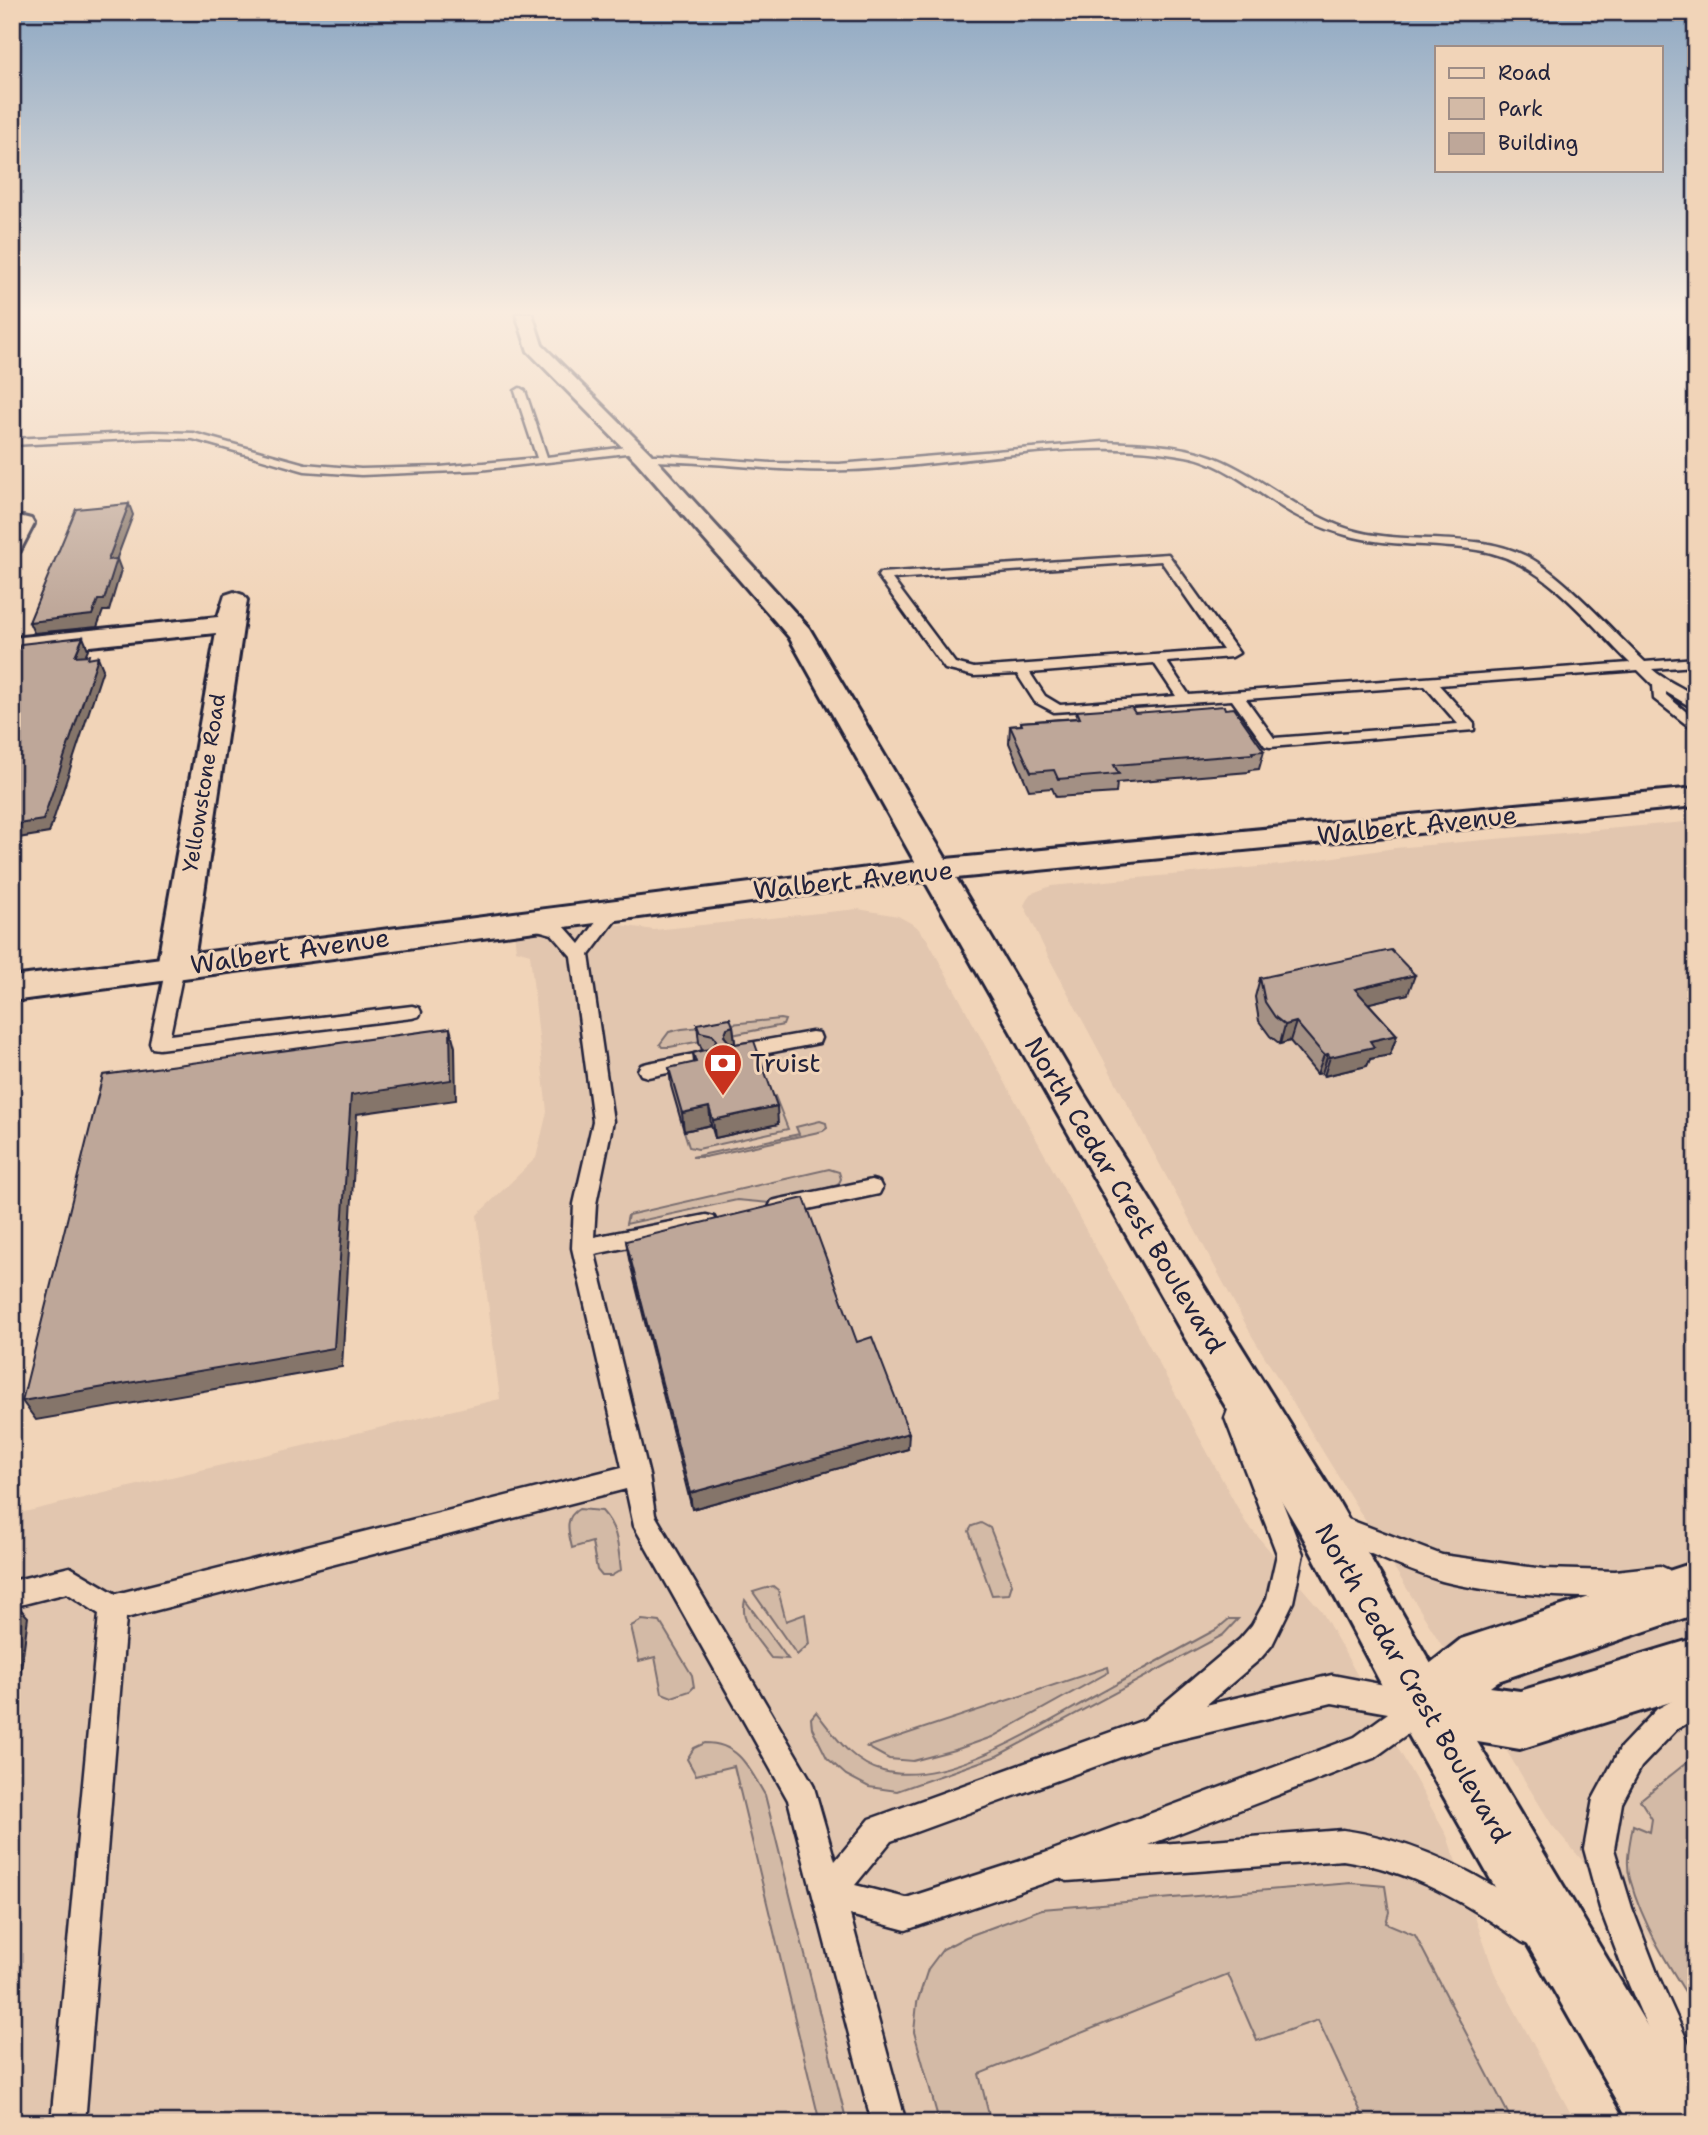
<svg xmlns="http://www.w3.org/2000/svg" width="1708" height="2135" font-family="'Shantell Sans',sans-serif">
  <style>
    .built { fill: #e2c6af }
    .green { fill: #d3baa6; stroke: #7a6e70; stroke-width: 2 }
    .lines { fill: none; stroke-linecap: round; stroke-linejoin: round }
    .service-casing { stroke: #22223b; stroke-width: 5 }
    .minor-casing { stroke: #22223b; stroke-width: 6 }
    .secondary-casing { stroke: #22223b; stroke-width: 6 }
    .service { fill: #f1d4b8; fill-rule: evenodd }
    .minor { fill: #f1d4b8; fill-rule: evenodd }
    .secondary { fill: #f1d4b8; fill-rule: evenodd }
    .wall { fill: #a39084; stroke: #22223b; stroke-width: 2 }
    .shaded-wall { fill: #85756b; stroke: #22223b; stroke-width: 2 }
    .building { fill: #bea799; stroke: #22223b; stroke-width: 2 }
    .labels { text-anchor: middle; stroke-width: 6; stroke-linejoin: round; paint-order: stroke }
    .far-street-label { font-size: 21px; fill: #22223b; stroke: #f1d4b8 }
    .street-label { font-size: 26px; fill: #22223b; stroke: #f1d4b8 }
    .poi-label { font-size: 26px; fill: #22223b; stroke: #f1d4b8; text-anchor: start }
  </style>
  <rect width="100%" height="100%" fill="#f1d4b8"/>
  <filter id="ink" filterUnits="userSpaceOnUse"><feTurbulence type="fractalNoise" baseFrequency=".0143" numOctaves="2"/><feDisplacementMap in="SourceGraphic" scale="14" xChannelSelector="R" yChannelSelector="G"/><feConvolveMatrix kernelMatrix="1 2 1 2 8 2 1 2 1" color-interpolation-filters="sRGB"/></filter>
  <g filter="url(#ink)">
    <g class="built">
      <path d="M1696 821V2009L1658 1949 1552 1825 1252 1336 1048 956 1024 905 1030 894 1051 886 1281 865 1395 848Z"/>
      <path d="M858 909 898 916 916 926 927 939 1246 1523 1321 1610 1447 1836 1494 1972 1576 2123H12V1515L500 1399 477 1215 536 1158 547 1112 530 954 516 950 514 931 601 922 654 930Z"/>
    </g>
    <g class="green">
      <path d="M780 1019 785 1020 783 1025 670 1047H662L660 1044 669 1032 682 1029Z"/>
      <path d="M775 1096 788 1129 698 1149 689 1147 684 1131 711 1125Z"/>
      <path d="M820 1121 826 1123 827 1128 823 1131 705 1157H692L799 1134 796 1127Z"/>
      <path d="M829 1169 839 1172 841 1179 838 1185 770 1203 737 1200 626 1224 628 1215Z"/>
      <path d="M579 1509 602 1511C618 1528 618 1547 621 1570L611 1576H602L597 1570 592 1542 572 1548C569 1533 563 1518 579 1509Z"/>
      <path d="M981 1523 990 1528 1012 1584 1009 1594 992 1595 969 1531 972 1526Z"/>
      <path d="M773 1586 778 1590 786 1621 805 1614 809 1644 797 1655 753 1592Z"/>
      <path d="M745 1600 788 1659 771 1658C758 1640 739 1623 745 1600Z"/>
      <path d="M1229 1619H1238L1223 1635 997 1756 897 1791 869 1787 846 1775 827 1758 812 1728 811 1718 816 1712C835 1736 852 1763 883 1771 946 1788 1040 1726 1095 1696 1135 1674 1176 1651 1217 1629Z"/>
      <path d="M642 1620 660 1622 692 1675 694 1687 690 1691 672 1697 662 1693 655 1657 639 1661 631 1626Z"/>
      <path d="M1108 1667 1109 1672 992 1737 958 1749 913 1761 889 1759 867 1747Z"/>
      <path d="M705 1743C739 1743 749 1768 765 1795L847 2123H820L734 1766 696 1775 687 1759 694 1748Z"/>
      <path d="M1696 1755V2009C1670 1968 1643 1926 1630 1879 1625 1862 1630 1842 1633 1825L1650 1832 1652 1819 1640 1800Z"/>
      <path d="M1351 1883 1385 1886 1389 1912 1386 1923 1415 1935 1513 2123H1366L1318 2020 1257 2041 1228 1974 979 2074 991 2123H942L937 2114 914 2032 917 2003 928 1969 943 1949 966 1937 1042 1909Z"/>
    </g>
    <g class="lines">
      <defs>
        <g id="service">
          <path d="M520 388 525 391 547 457 635 446 640 449 635 452 479 470 361 475 305 471 193 439 153 438 12 445V439L153 432 193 433 305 464 361 469 440 467 537 458 515 391Z"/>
          <path d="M1104 442C1144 444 1187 444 1223 461 1271 483 1307 519 1359 532 1414 545 1475 531 1526 556 1563 574 1613 632 1645 662L1696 658V666L1652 669C1666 682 1683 686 1696 698V710L1666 692V695L1696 720V732L1654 699 1653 685 1638 670 1439 685 1474 724V730L1270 747 1265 746 1232 700 1054 712 1035 702 1017 674 974 676 945 669 878 576 880 573 1168 554 1239 653 1232 657 1167 662 1189 695 1630 663C1585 619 1542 559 1477 550 1433 543 1389 547 1346 535 1320 528 1296 517 1274 502 1246 484 1220 462 1186 456 1075 435 961 466 850 470 780 473 713 461 644 461L639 458 644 455H659L771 463 839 464ZM1161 561 1223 650 974 668 955 663 892 579ZM1154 663 1176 696 1060 705 1045 696 1030 673ZM1425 686 1458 724 1274 738 1246 699Z"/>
          <path d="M621 902 629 907 614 922 589 955 613 1121 596 1204 594 1237 706 1215 714 1217 717 1223 714 1229 706 1231 595 1254 649 1475 655 1515 813 1784 835 1861 870 1819 1144 1720 1240 1639 1252 1625 1267 1598 1277 1554 1225 1418 1228 1410 1237 1407 1246 1410 1249 1418 1303 1554 1293 1602 1272 1645 1260 1659 1206 1705 1332 1675 1422 1692 1432 1696 1436 1706 1432 1716 1374 1758 1148 1845 1343 1830C1406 1839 1461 1864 1514 1899 1528 1908 1542 1915 1549 1931L1544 1942 1533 1947 1522 1942C1466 1903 1412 1870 1343 1860L1067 1881 1059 1878 906 1930 850 1915 906 2123H872L788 1800 634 1526 626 1489 126 1618 85 2123H51L99 1614 67 1593 12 1607V1581L70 1567 116 1594 622 1467 572 1248 574 1204 593 1121 571 956 552 934 523 926 520 922 529 917 564 926 580 944 602 914ZM1332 1703 1388 1713 1355 1737 1045 1853 906 1898 855 1885 891 1841 1151 1746Z"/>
          <path d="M175 961 184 967 170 1035 412 1006 419 1008 421 1012 419 1016 412 1018 159 1049 152 1048 150 1043 166 967Z"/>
          <path d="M812 1032 819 1033 821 1038 819 1043 738 1059 731 1057 728 1052 731 1047 738 1045Z"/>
          <path d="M705 1052 712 1054 715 1059 712 1064 648 1077 641 1075 638 1070 641 1065 648 1063Z"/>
          <path d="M872 1180 879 1182 882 1188 879 1194 780 1215 772 1213 769 1207 772 1201 780 1199Z"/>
          <path d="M1332 1513 1442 1555 1544 1569 1615 1571 1660 1566 1669 1570 1673 1579 1669 1588C1625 1606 1490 1594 1442 1581 1402 1569 1362 1549 1323 1534L1319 1525 1323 1516Z"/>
          <path d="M1696 1688V1718L1677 1729 1641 1767 1622 1803 1614 1849 1632 1908 1659 1978 1696 2060V2116L1684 2111 1629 1985 1600 1908 1584 1849 1593 1799 1621 1747 1657 1709Z"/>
        </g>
        <g id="minor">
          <path d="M23 517 31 519 34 524 20 551 12 553V523L15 519Z"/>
          <path d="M234 592 243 595 247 600 193 967 188 975 175 978 162 975 157 967 216 633 12 654V638L218 617 225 595Z"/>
          <path d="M1696 1562V1614L1498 1681 1490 1687 1520 1691 1696 1638V1694L1520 1749 1423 1733 1403 1725 1395 1705 1403 1685 1461 1639Z"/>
        </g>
        <path id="secondary" d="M516 314H532L542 345 651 454 809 628 946 859 1696 788V806L956 878 1082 1091 1339 1503 1443 1685 1691 2099 1696 2109V2123H1629L1403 1725 1303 1537 1185 1338 925 881 863 887 12 1001V977L915 862 789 637 637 462 528 351Z"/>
      </defs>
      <use href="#service" class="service-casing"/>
      <use href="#minor" class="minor-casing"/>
      <use href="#secondary" class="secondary-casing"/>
      <use href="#service" class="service"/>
      <use href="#minor" class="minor"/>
      <use href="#secondary" class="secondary"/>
    </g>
    <g class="wall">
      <path d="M1077 711 1135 713 1264 751 1259 769 1250 770 1249 772 1117 783 1116 793 1056 797 1052 788 1029 790 1009 743 1010 726 1021 725V722L1076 718Z"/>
      <path d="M1260 978 1408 994 1368 1003 1397 1035 1390 1055 1370 1059 1367 1066 1324 1076 1322 1073 1317 1074 1290 1041 1280 1044 1270 1036 1259 1021 1255 997Z"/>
      <path d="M697 1024 733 1026 735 1043 778 1124 715 1138 711 1125 684 1131 671 1086 669 1068 694 1063 693 1053 702 1050 699 1042Z"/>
      <path d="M626 1241 857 1342 908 1449 692 1509 629 1259Z"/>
    </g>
    <g class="shaded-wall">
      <path d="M129 504 133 515 112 571 108 560Z"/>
      <path d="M117 559 121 570 109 611H103L97 627 34 633 29 622 98 600Z"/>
      <path d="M83 637 88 649 80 668 75 656Z"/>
      <path d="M98 657 103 669 49 833 12 839V825Z"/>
      <path d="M1415 975 1408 994 1349 1008 1355 989Z"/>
      <path d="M1296 1022 1290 1041 1280 1044 1285 1025Z"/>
      <path d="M733 1026 735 1043 729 1046 724 1036 727 1028Z"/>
      <path d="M450 1028 455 1047 456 1100 357 1114 342 1367 36 1420 22 1401 351 1095Z"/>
      <path d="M1397 1035 1390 1055 1370 1059 1367 1066 1324 1076 1330 1057 1370 1041Z"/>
      <path d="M1328 1054 1322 1073 1317 1074 1324 1055Z"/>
      <path d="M777 1106 778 1124 715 1138 713 1120Z"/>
      <path d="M709 1107 711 1125 684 1131 682 1113Z"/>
      <path d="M909 1433 908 1449 692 1509 690 1493Z"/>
      <path d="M12 1600 28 1617 12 1737Z"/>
    </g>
    <g class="building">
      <path d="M129 504 108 560 117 559 104 600H98L92 615 29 622 76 509Z"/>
      <path d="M83 637 75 656 89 655 88 659 98 657 43 820 12 825V664L21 644Z"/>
      <path d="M1224 706 1225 709 1234 708 1264 751 1252 752 1253 754 1114 765 1119 774 1058 779 1054 770 1031 772 1010 726 1022 725 1021 722 1080 718 1077 711 1131 707 1135 713Z"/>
      <path d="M1391 950 1415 975 1355 989 1397 1035 1370 1041 1374 1047 1330 1057 1328 1054 1324 1055 1296 1022 1285 1025 1275 1017 1265 1002 1260 978Z"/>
      <path d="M730 1018 733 1026 727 1028 724 1036 729 1042 736 1044 754 1041 777 1106 713 1120 709 1107 682 1113 669 1068 696 1062 693 1053 713 1048 716 1040 713 1035 700 1032 697 1024Z"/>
      <path d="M450 1028 451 1080 351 1095 334 1348 22 1401 103 1075Z"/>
      <path d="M804 1198 857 1342 872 1337 909 1433 690 1493 626 1241Z"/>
    </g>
  </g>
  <linearGradient id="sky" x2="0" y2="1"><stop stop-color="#8ea8c3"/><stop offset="0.51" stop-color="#f9ecdf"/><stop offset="1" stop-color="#f9ecdf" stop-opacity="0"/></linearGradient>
  <rect width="1708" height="613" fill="url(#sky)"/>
  <defs>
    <symbol id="bank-pin" viewBox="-11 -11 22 30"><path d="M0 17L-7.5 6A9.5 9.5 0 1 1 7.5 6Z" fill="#c8321e" stroke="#f1d4b8"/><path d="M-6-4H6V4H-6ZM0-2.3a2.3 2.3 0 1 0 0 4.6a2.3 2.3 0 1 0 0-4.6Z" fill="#fff"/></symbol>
  </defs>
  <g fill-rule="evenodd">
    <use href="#bank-pin" x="701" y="1041" width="44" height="60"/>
  </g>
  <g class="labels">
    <g class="far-street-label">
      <text transform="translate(204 783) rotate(-81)" y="7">Yellowstone Road</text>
    </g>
    <g class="street-label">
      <text transform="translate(1417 825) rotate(-6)" y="9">Walbert Avenue</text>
      <text transform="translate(853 880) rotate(-6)" y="9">Walbert Avenue</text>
      <text transform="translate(290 951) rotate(-8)" y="9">Walbert Avenue</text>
      <text transform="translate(1125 1195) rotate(59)" y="9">North Cedar Crest Boulevard</text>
      <text transform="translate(1413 1683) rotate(60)" y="9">North Cedar Crest Boulevard</text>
    </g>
    <g class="poi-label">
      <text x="750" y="1072">Truist</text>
    </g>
  </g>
  <rect width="1708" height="2135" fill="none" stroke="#f1d4b8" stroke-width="42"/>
  <rect x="21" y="21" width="1666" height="2093" fill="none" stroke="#22223b" stroke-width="2.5" filter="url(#ink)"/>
  <rect x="1435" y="46" width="228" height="126" fill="#f1d4b8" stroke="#9e8d86" stroke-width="2"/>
  <rect x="1449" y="68" width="35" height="10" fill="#f1d4b8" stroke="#9e8d86" stroke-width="2"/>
  <text x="1498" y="80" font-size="21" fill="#22223b">Road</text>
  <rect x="1449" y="98" width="35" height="21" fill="#d3baa6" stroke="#9e8d86" stroke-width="2"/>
  <text x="1498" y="116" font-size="21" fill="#22223b">Park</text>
  <rect x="1449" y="133" width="35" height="21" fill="#bea799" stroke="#9e8d86" stroke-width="2"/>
  <text x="1498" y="150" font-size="21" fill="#22223b">Building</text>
</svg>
